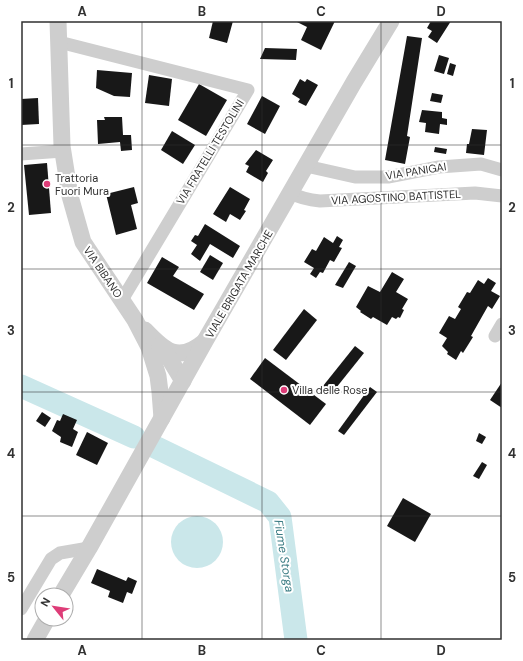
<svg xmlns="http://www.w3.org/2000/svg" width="523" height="661" font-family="'DM Sans',sans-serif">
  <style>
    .water { fill: #cae7ea }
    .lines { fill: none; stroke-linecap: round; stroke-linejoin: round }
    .river { stroke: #cae7ea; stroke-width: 23 }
    .building { fill: #181818 }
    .minor { stroke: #cecece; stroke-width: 13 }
    .tertiary { stroke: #cecece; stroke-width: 17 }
    .grid { fill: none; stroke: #313131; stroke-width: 1; stroke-opacity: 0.55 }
    .poi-dot { fill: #de3d78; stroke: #fff; stroke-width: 1.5 }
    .labels { text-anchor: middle; stroke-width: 4; stroke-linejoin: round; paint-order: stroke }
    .street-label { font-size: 11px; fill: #313131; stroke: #fff }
    .poi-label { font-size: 11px; fill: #313131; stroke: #fff; text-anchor: start }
    .water-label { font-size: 12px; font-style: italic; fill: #3c7d84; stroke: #fff }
    .neatline { fill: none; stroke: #313131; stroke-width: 1.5 }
    .grid-label { font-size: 13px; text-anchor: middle; font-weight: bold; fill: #313131 }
  </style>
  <rect width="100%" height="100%" fill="#fff"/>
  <circle class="water" cx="197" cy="542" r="26"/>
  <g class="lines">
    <g class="river">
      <path d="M21 386 134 437"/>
      <path d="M157 448 268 502 280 517 296 640"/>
    </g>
  </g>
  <g class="building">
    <path d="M213 21H233L227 43 209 38Z"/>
    <path d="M295 21H335L321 50 301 40 307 27Z"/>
    <path d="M431 21H451L437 43 428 37 432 31 427 28Z"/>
    <path d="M407 36 422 38 407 136 410 137 405 164 385 160Z"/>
    <path d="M265 48 297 49 296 60 260 59Z"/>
    <path d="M439 55 449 58 444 74 434 71Z"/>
    <path d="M450 63 456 65 453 76 447 74Z"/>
    <path d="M97 70 132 73 130 97 114 96 96 88Z"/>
    <path d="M149 75 172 79 169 106 145 103Z"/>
    <path d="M300 79 305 82 307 79 318 85 306 106 298 102 300 99 292 94Z"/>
    <path d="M199 84 227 100 206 136 178 120Z"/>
    <path d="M432 93 443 95 441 103 430 101Z"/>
    <path d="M262 96 280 106 265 134 247 124Z"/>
    <path d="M38 98 39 124 21 125V99Z"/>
    <path d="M422 110 442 112V118L447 119V125L440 124 439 134 425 132 426 123 419 122Z"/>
    <path d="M104 117H122L123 135H131L132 150 121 151 120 142 98 144 97 120H105Z"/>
    <path d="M472 129 487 130 484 155 466 153 467 144H469Z"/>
    <path d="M172 131 195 145 183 164 161 150Z"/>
    <path d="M435 147 447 149 446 154 434 152Z"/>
    <path d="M256 150 273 160 266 171 268 173 263 182 246 172 249 166 245 164Z"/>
    <path d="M47 163 51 213 29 215 24 165Z"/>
    <path d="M134 187 138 203 131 205 137 229 116 235 106 194Z"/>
    <path d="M230 187 250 199 244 210 246 211 240 220 230 214 226 222 213 214Z"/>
    <path d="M205 224 240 246 233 258 210 244 200 261 191 254 197 245 191 241 195 235 198 236Z"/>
    <path d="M337 236 343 240 339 247 342 248 334 262 330 260 323 273 320 272 316 278 310 274 314 268 304 262 312 249 316 251 324 237 333 243Z"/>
    <path d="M210 255 223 263 213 280 200 272Z"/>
    <path d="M162 257 179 267 173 276 204 294 194 310 147 283Z"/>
    <path d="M349 262 356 266 343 288 335 285Z"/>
    <path d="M392 272 404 279 396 292 408 299 402 309 404 310 400 318 398 317 396 319 392 317 387 325 373 317 371 319 360 312 361 311 356 307 368 286 380 292Z"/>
    <path d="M488 278 496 283 491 291 500 296 492 309 488 306 471 336 473 337 463 353 461 351 456 360 447 354 448 352 442 346 447 338 439 333 449 316 455 319 461 309 458 307 467 292 470 293 478 280 484 284Z"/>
    <path d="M304 309 317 320 286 360 273 350Z"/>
    <path d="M355 346 364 353 332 393 323 386Z"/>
    <path d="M265 358 326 404 310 425 250 379Z"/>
    <path d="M502 382V408L490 400Z"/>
    <path d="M370 387 377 392 344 435 338 431Z"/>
    <path d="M42 412 51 418 45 427 36 421Z"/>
    <path d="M63 414 77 420 73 429 78 432 72 447 60 442 61 437 52 431 57 420 60 421Z"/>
    <path d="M87 432 108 443 97 465 76 455Z"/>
    <path d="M479 433 486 437 482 444 476 441Z"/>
    <path d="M482 462 487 465 479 479 473 476Z"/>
    <path d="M403 498 431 514 415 542 387 526Z"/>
    <path d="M97 569 126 581 128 577 137 581 132 594 127 592 123 603 108 597 110 591 91 583Z"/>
  </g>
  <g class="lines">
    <g class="minor">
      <path d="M59 42 248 90 122 300"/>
      <path d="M21 154 63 151"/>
      <path d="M306 166 355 177H388L439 167 481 164 502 170"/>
      <path d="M291 193C300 198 309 200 320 201L475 193 502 196"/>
      <path d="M495 336 502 324"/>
      <path d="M21 609 51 559 60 553 89 548"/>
    </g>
    <g class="tertiary">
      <path d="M58 21 62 146 70 196 83 242 135 320 149 347 158 376 160 392 162 418"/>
      <path d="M145 330C164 350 178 364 204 342"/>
      <path d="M160 346 169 358 183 381"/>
      <path d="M61 595 89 548 205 341 354 82 391 21"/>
      <path d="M35 640 47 619"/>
    </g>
  </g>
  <path class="grid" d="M142 21V640M262 21V640M381 21V640M21 145H502M21 269H502M21 392H502M21 516H502"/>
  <g class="poi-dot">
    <circle cx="47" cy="184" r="4"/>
    <circle cx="284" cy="390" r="4"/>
  </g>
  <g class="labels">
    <g class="street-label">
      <text transform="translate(210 152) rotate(-59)" y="4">VIA FRATELLI TESTOLINI</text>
      <text transform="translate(416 171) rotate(-9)" y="4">VIA PANIGAI</text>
      <text transform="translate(396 197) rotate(-3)" y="4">VIA AGOSTINO BATTISTEL</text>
      <text transform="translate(103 272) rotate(56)" y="4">VIA BIBANO</text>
      <text transform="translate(239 284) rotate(-60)" y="4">VIALE BRIGATA MARCHE</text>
    </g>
    <g class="poi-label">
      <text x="55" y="182">Trattoria<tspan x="55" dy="13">Fuori Mura</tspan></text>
      <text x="292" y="394">Villa delle Rose</text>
    </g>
    <g class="water-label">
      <text transform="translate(284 556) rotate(81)" y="4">Fiume Storga</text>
    </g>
  </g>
  <rect width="523" height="661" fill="none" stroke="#ffffff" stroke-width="44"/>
  <g transform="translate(54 607) rotate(300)"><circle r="19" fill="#ffffff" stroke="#adadad"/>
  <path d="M0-3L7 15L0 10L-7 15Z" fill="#de3d78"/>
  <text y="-6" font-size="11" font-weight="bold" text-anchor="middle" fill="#313131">N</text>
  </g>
  <rect x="22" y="22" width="479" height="617" class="neatline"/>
  <g class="grid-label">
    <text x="82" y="16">A</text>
    <text x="202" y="16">B</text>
    <text x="321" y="16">C</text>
    <text x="441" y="16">D</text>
    <text x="11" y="88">1</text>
    <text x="512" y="88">1</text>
    <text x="11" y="212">2</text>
    <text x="512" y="212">2</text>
    <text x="11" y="335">3</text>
    <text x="512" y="335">3</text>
    <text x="11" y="458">4</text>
    <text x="512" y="458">4</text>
    <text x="11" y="582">5</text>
    <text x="512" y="582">5</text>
    <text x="82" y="655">A</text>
    <text x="202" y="655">B</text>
    <text x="321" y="655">C</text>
    <text x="441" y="655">D</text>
  </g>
</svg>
